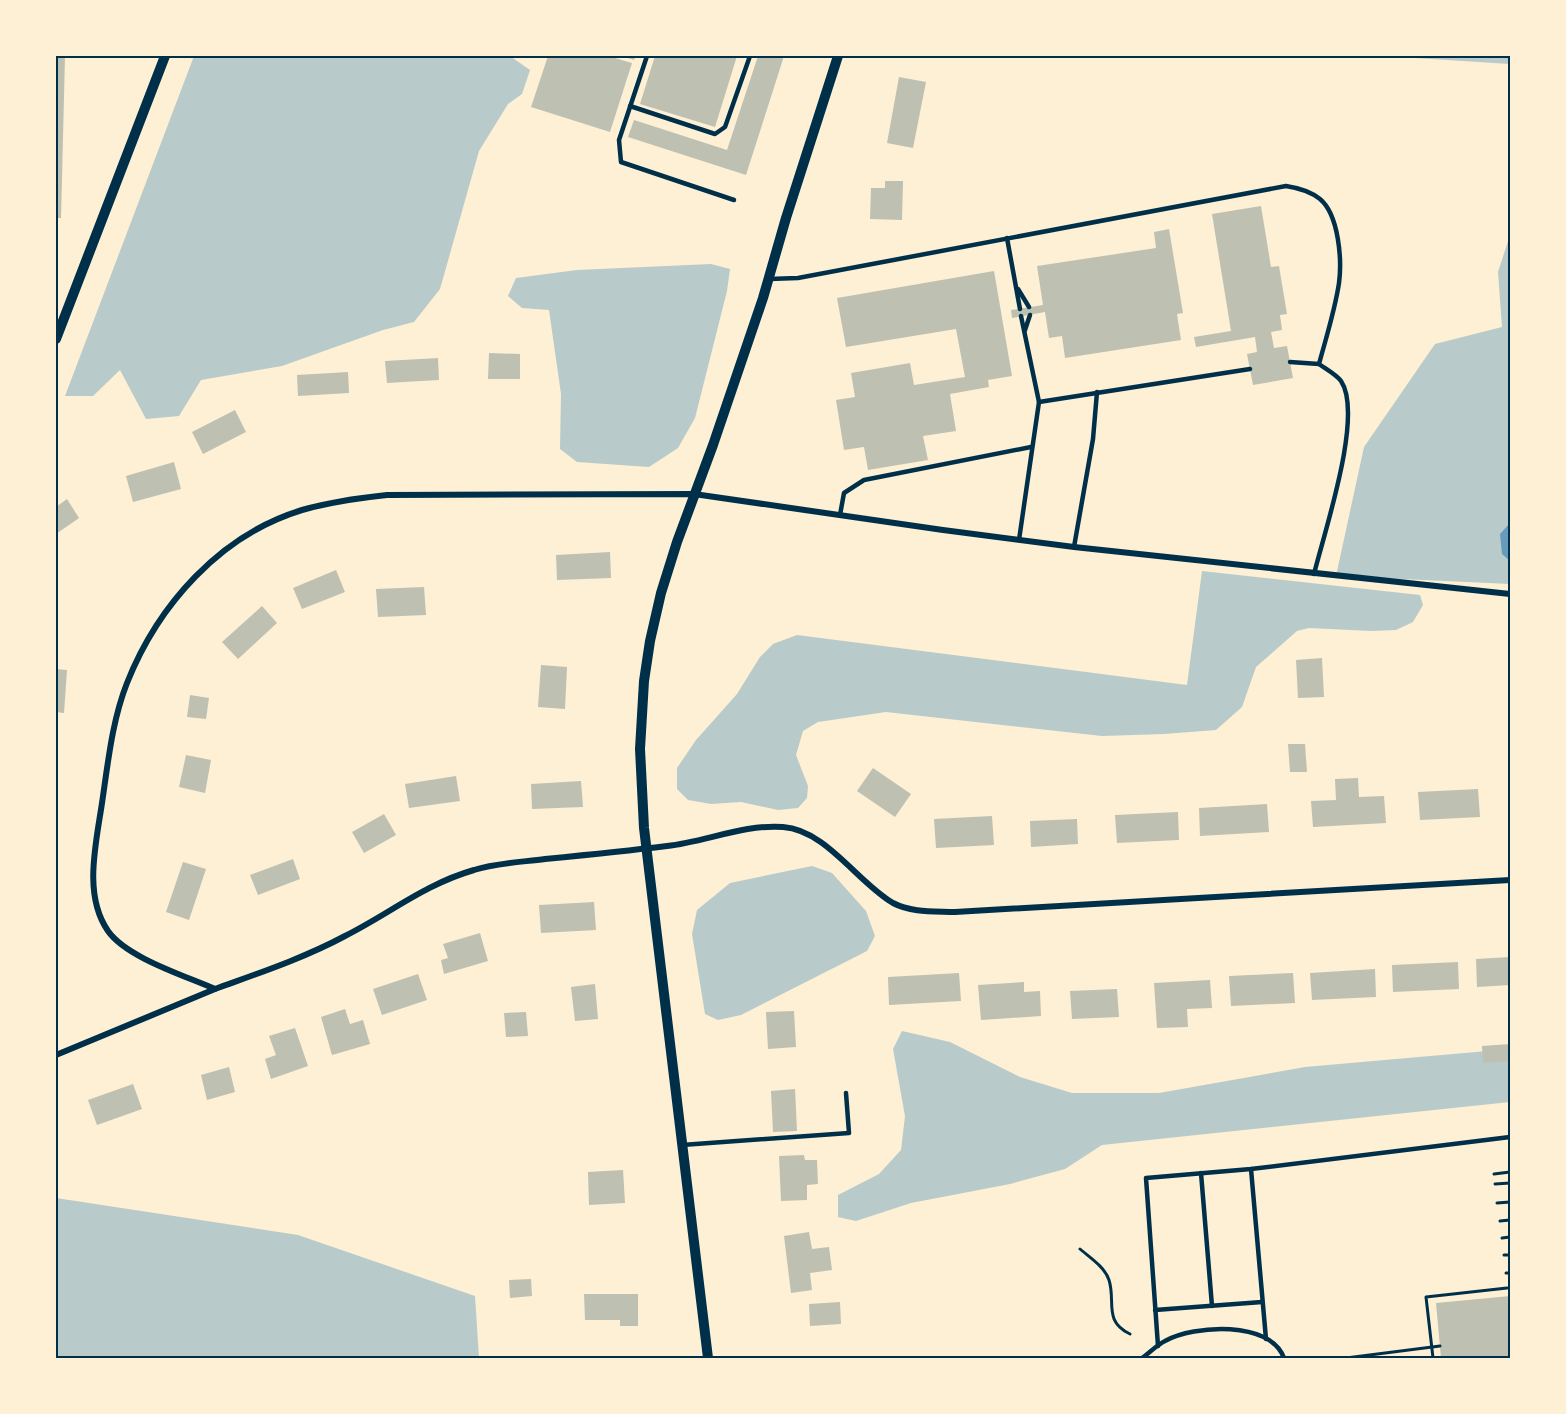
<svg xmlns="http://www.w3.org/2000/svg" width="1566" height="1414" font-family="'DejaVu Sans',sans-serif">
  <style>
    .green { fill: #b9caca }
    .water { fill: #669bbc }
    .building { fill: #bec0b2 }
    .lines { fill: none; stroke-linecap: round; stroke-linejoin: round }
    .path { stroke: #003049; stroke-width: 3 }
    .service { stroke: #003049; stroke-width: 4.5 }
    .minor { stroke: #003049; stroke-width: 6 }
    .tertiary { stroke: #003049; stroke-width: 10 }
    .neatline { fill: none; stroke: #003049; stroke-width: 2 }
  </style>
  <rect width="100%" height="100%" fill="#fdf0d5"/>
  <g class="green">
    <path d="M194 56H510L530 70 522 94 508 104 479 151 440 289 414 322 383 330 282 366 201 380 179 416 146 419 120 370 93 396H65Z"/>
    <path d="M1383 56H1510V64Z"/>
    <path d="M1510 235V584L1336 576 1364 447 1435 344 1502 327 1498 272Z"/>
    <path d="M711 264 730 269 727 291 695 418 678 448 649 467 577 462 560 449 561 394 549 310 522 308 508 296 516 278 577 270Z"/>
    <path d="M1202 571 1420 595 1423 605 1413 622 1396 630 1371 631 1309 628 1297 631 1256 667 1242 707 1216 730 1164 734 1102 736 886 712 818 722 803 731 796 755 808 786 807 798 798 808 778 810 741 802 711 804 688 800 677 789V768L696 740 737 694 760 657 773 644 797 635 1187 685Z"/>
    <path d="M812 866 832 873 866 911 875 936 867 951 741 1015 718 1020 705 1014 692 934 697 910 730 883Z"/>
    <path d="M902 1031 950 1042 1020 1077 1072 1093H1159L1305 1067 1510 1049V1102L1102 1145 1065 1169 1010 1184 911 1203 856 1221 838 1217V1195L879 1174 901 1150 905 1116 893 1049Z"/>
    <path d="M56 1198 298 1235 475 1296 479 1358H56Z"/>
  </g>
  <path class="water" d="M1510 523V561L1502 554 1500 534Z"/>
  <g class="building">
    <path d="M56 56H65L61 218H56Z"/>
    <path d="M548 56H608L632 63 610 132 531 107Z"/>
    <path d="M621 56H636L634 60Z"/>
    <path d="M655 56H737L715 127 640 104Z"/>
    <path d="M758 56H784L746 175 628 137 634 120 727 150Z"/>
    <path d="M899 77 926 82 913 148 887 143Z"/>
    <path d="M885 181H903L902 220 870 219 871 188H885Z"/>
    <path d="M1261 206 1271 267 1279 266 1287 314 1280 315 1282 330 1271 332 1274 348 1287 346 1293 378 1253 385 1247 354 1257 352 1255 337 1196 347 1194 337 1231 331 1212 214Z"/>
    <path d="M1169 229 1183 313 1177 314 1181 340 1065 358 1062 336 1049 338 1045 312 1012 318 1011 310 1043 305 1037 266 1156 248 1154 232Z"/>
    <path d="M994 271 1012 376 988 380 989 387 950 394 956 431 923 436 928 460 868 470 864 447 844 450 836 400 855 397 851 373 910 363 914 385 965 377 956 329 846 347 837 298Z"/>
    <path d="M489 353 520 354V379H488Z"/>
    <path d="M438 358 439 380 387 383 385 361Z"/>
    <path d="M348 372 349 393 298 396 297 375Z"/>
    <path d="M235 410 246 432 203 454 192 432Z"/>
    <path d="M174 462 181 489 133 502 126 476Z"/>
    <path d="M67 499 79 518 56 534V507Z"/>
    <path d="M610 552 611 578 557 580 556 555Z"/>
    <path d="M336 570 345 592 302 609 293 588Z"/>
    <path d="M424 587 426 615 378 617 376 589Z"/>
    <path d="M262 606 277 623 238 659 222 642Z"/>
    <path d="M1322 658 1324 697 1298 698 1296 660Z"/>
    <path d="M541 665 567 667 565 709 538 707Z"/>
    <path d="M56 669 67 670 64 713 56 712Z"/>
    <path d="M190 695 209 698 206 719 187 717Z"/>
    <path d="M1288 744H1305L1307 772H1290Z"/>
    <path d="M186 755 211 760 205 793 179 787Z"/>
    <path d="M873 768 911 794 895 817 857 791Z"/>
    <path d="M456 776 460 801 409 808 405 784Z"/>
    <path d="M1358 778 1359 797 1384 796 1386 823 1313 827 1311 801 1336 800 1335 779Z"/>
    <path d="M581 781 583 807 532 809 531 784Z"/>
    <path d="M1478 789 1480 817 1420 820 1418 792Z"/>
    <path d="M1267 804 1269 832 1200 836 1199 808Z"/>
    <path d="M1178 812 1179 840 1117 843 1115 815Z"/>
    <path d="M384 814 396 835 364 853 352 832Z"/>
    <path d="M992 816 994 845 936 848 934 819Z"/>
    <path d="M1077 819 1078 844 1031 847 1030 821Z"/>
    <path d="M293 859 300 879 258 895 250 875Z"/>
    <path d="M183 862 206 869 189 920 166 912Z"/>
    <path d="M594 902 596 930 541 933 539 905Z"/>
    <path d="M480 933 488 961 444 974 441 960 448 958 443 944Z"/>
    <path d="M1510 957V985L1477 987 1476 959Z"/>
    <path d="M1458 962 1459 989 1393 992 1392 965Z"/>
    <path d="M1375 969 1376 997 1312 1000 1310 973Z"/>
    <path d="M959 973 961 1001 889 1005 888 977Z"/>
    <path d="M1293 973 1295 1003 1231 1006 1229 976Z"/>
    <path d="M418 974 427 1000 382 1015 373 989Z"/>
    <path d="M1210 980 1212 1008 1187 1009 1188 1027 1157 1028 1154 983Z"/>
    <path d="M1024 982V992L1040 991 1041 1016 981 1020 978 985Z"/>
    <path d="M595 984 598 1019 575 1021 571 987Z"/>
    <path d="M1117 989 1119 1017 1072 1019 1070 991Z"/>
    <path d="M345 1009 350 1024 363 1020 370 1044 332 1055 321 1017Z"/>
    <path d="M794 1011 796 1047 768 1049 766 1012Z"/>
    <path d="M526 1012 528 1036 506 1037 504 1013Z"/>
    <path d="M295 1028 308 1066 271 1079 265 1059 276 1055 269 1036Z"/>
    <path d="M1510 1044V1061L1483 1063 1482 1046Z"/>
    <path d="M229 1067 235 1092 207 1100 201 1075Z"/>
    <path d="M133 1084 142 1109 97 1125 88 1100Z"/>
    <path d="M795 1089 797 1131 773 1132 771 1091Z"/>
    <path d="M804 1155 805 1160H817L818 1184 807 1185V1200L781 1201 779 1156Z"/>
    <path d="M623 1170 625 1203 589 1205 588 1172Z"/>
    <path d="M809 1232 812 1249 829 1247 832 1270 810 1273 812 1290 791 1293 784 1236Z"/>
    <path d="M531 1279 532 1296 510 1298 509 1280Z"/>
    <path d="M584 1294H638V1326H620V1320H585Z"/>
    <path d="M1510 1296V1358H1441L1436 1303Z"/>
    <path d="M840 1302 841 1324 810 1326 809 1304Z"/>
  </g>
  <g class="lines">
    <g class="path">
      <path d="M1494 1174 1510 1172"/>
      <path d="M1495 1184 1510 1183"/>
      <path d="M1497 1203 1510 1202"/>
      <path d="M1500 1221 1510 1220"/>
      <path d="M1502 1238 1510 1237"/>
      <path d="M1080 1249C1089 1257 1105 1267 1109 1280 1116 1302 1103 1321 1130 1334"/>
      <path d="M1504 1255H1510"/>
      <path d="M1506 1273H1510"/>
      <path d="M1346 1358 1440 1346"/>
      <path d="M1433 1358 1426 1297 1507 1288"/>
    </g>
    <g class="service">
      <path d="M647 56 619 140 621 162 734 200"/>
      <path d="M630 106 715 134 725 127 750 56"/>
      <path d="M1007 238 1020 309"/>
      <path d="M769 279 798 278 1286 186C1299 188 1310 191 1320 199 1339 215 1342 260 1339 283 1335 310 1326 338 1319 364 1326 369 1337 375 1341 381 1364 415 1324 533 1314 574"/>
      <path d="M1018 289 1029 307"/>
      <path d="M1021 316 1039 402"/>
      <path d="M1025 330 1030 315"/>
      <path d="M1290 362 1319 364"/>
      <path d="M840 515 844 493 864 480 1031 447"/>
      <path d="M1019 540 1039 402 1250 369"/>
      <path d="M1074 547 1093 439 1097 392"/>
      <path d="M682 1145 849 1133 846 1093"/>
      <path d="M1251 1169 1266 1339"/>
      <path d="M1201 1173 1212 1306"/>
      <path d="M1155 1310 1262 1302"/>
      <path d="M1158 1346 1146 1178 1251 1169 1510 1137"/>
      <path d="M1142 1358C1149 1353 1157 1345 1165 1341 1194 1325 1270 1320 1284 1358"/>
    </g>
    <g class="minor">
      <path d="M1510 594 1074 547 943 530 694 494 387 495C358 498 330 502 302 510 220 535 158 605 127 683 112 721 108 763 102 803 96 844 83 895 108 931 127 958 186 976 215 989 259 973 304 958 345 936 389 914 425 884 474 870 496 863 522 862 545 859 586 855 626 851 667 846 705 842 744 824 783 827 826 830 857 882 893 903 912 913 935 911 955 912L1510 880"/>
      <path d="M56 1055 215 989"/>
    </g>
    <g class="tertiary">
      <path d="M56 339 165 56"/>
      <path d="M708 1358 644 828 640 749 644 681 650 641 661 593 677 542 713 445 763 298 786 218 838 56"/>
    </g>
  </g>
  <rect width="1566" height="1414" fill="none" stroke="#fdf0d5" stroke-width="114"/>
  <rect x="57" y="57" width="1452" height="1300" class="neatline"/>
</svg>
